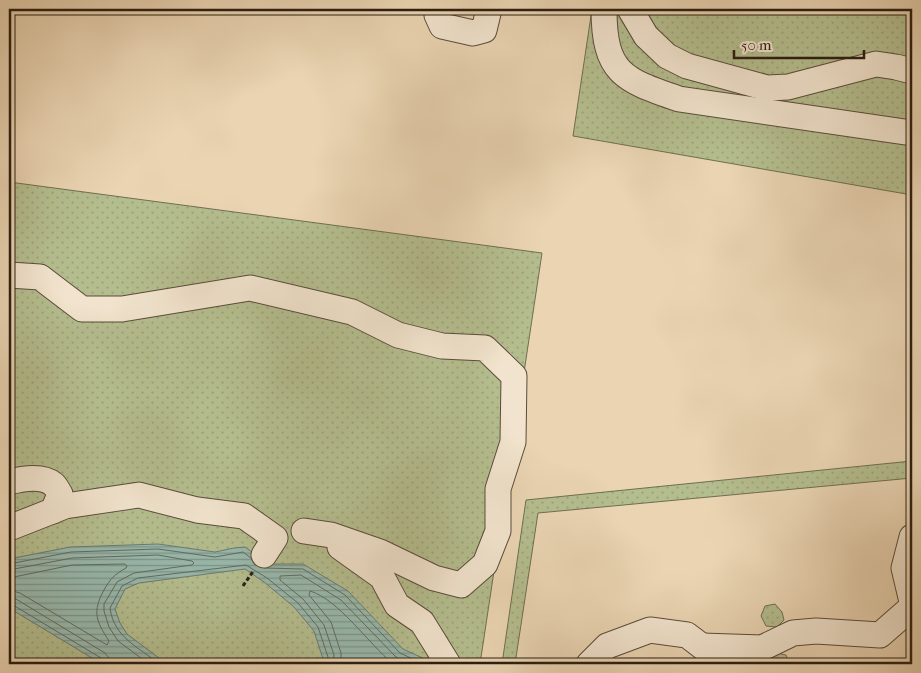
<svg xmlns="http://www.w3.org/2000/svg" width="921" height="673" font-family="'IM FELL French Canon',serif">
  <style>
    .grass { fill: url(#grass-dots); stroke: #6f6e50 }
    .water { fill: url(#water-rules); stroke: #6c7a6f }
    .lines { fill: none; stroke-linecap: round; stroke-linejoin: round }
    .shore { stroke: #616b60; stroke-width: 1 }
    .minor-casing { stroke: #5a4c3b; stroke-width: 27 }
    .path { stroke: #2a1e13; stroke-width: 3; stroke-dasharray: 4 2.5; stroke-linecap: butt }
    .minor { stroke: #f1e3cd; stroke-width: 25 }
  </style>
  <defs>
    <pattern id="grass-dots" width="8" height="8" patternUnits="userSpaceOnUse" patternTransform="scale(1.25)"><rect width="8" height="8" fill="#b4bd8e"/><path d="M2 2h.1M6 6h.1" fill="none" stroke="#9ba27a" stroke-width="1.8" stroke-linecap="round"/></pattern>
    <pattern id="water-rules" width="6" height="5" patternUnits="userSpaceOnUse" patternTransform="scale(1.25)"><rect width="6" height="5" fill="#98b8ac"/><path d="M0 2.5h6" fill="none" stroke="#7c958b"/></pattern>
  </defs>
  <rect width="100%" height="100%" fill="#ead4b2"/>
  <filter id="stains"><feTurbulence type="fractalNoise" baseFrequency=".004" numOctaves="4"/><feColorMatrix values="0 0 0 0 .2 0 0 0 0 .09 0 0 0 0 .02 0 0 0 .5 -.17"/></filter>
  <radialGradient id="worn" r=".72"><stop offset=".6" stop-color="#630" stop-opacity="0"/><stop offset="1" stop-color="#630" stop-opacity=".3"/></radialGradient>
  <g class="grass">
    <path d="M592 9H912V195L573 136Z"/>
    <path d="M9 182 542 253 480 664H9Z"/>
    <path d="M912 461V478L538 513 515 664H502L526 500Z"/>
    <path d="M775 604 782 612 784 620 777 627 766 626 761 616 765 606Z"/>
    <path d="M777 653 786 655 790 664H769L770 658Z"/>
  </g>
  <path class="water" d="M158 544 215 552 234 548 245 547 268 564H303L348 591 403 649 427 660 431 664H321L323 659 314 631 294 607 264 582 245 569 139 583 125 589 115 609 120 623 127 634 167 664H102L9 608V559L70 547Z"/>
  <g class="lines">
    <g class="shore">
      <path d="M9 564 71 552 158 549 215 557 243 552 251 558"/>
      <path d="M265 568 303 569 345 595 400 653 424 664"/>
      <path d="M9 570 72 558 158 555 192 561 194 563 192 565 134 573 117 582 104 604V611L109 627 118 641 149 664"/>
      <path d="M9 578 72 565 125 564 127 566 126 568C115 574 110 579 104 590 92 612 96 621 109 641L107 645 20 593 9 590"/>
      <path d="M9 598 16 599 105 653 109 658 110 664"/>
      <path d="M9 604 13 605 101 658 104 664"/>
      <path d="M159 664C139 647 114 638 110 608L122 586 138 578 246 565 267 578 298 603 318 627 328 657 326 664"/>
      <path d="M333 664 334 655 324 625 303 599 280 580V576L301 575 341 600 396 657 409 664"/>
      <path d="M341 664V653L331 622 309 595 310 591C338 599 369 644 393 664"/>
    </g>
    <defs>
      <g id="minor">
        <path d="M440 9 437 15 442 26 473 33 484 30 489 9"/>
        <path d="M604 9C604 73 623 80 679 99L912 133"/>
        <path d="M630 9 646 36 667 56 687 66 767 88 788 87 876 64 896 67 912 71"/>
        <path d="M9 275 40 277 82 309H122L250 288 352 312 398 335 442 346 485 348 514 376 513 442 498 489V531L485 564 461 585 434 578 380 552 331 535 304 531"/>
        <path d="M9 482C21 479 42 475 53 484 56 486 58 491 60 494L53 511"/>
        <path d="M9 528 65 506 139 495 197 510 244 516 275 538 264 555"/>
        <path d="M912 537 904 568 912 602"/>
        <path d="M340 547 382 577 397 605 422 622 448 664"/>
        <path d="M702 646 762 648 793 633 816 631 880 635 912 607"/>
        <path d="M589 664 607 646 650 630 687 635 725 664"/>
      </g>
    </defs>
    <use href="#minor" class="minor-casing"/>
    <path class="path" d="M243 586 254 570"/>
    <use href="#minor" class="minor"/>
  </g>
  <rect width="921" height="673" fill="none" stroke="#ead4b2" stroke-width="30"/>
  <rect x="10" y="10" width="901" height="653" fill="none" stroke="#2a1e13" stroke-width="2.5"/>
  <rect x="15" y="15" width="891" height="643" fill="none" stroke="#2a1e13"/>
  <path d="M734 50v8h130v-8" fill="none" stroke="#2a1e13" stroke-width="2.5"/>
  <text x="741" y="50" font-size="15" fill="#2a1e13" stroke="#f1e3cd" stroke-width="4" paint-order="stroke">50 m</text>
  <rect width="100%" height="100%" filter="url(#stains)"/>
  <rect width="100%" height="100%" fill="url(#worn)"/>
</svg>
